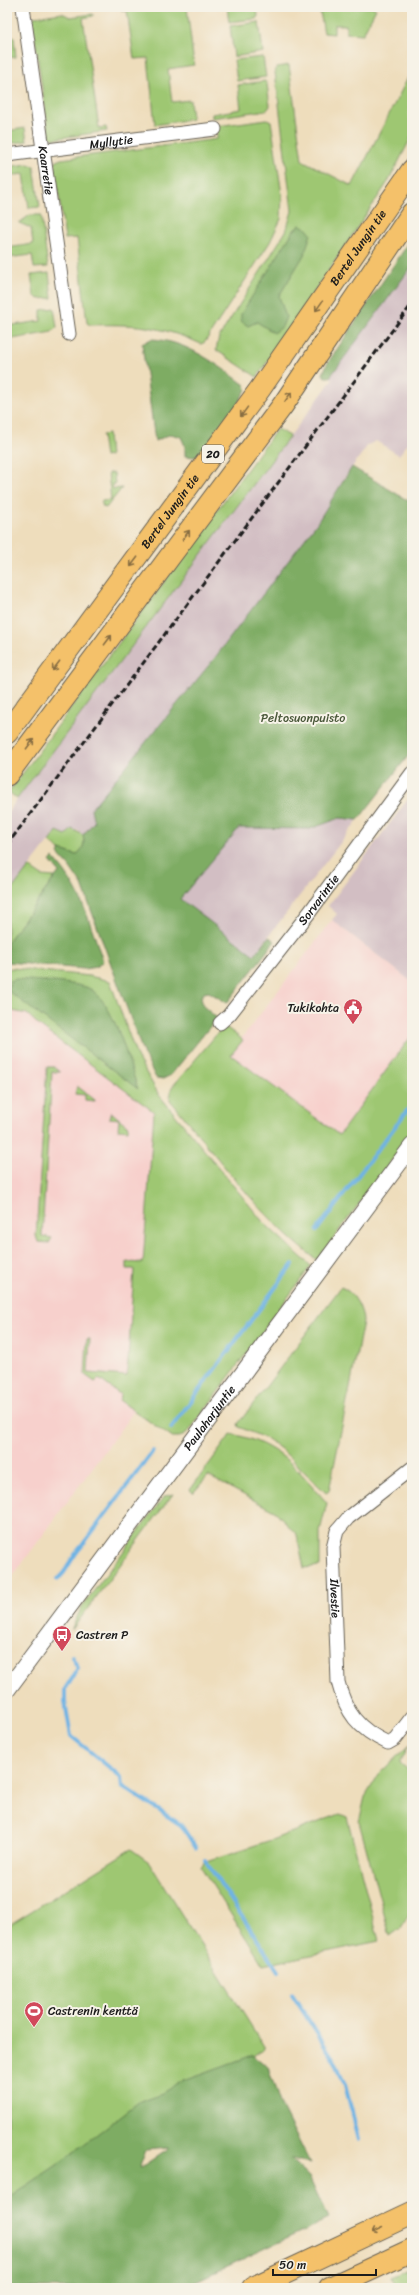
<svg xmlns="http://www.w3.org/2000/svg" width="419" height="2295" font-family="Sriracha,sans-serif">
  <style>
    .built { fill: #f7d0cc }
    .industrial { fill: #d2bec3 }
    .green { fill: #9ec772; stroke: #5d7247 }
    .forest { fill: #7eac64; stroke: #4d6440; fill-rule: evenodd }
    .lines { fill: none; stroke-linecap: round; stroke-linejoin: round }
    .stream { stroke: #6eb3e4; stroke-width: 4 }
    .minor-casing { stroke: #666054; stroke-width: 15 }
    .tertiary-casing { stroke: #666054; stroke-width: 18 }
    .trunk-casing { stroke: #666054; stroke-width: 23 }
    .motorway-casing { stroke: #666054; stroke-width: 24 }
    .minor { stroke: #fff; stroke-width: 13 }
    .tertiary { stroke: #fff; stroke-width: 16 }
    .trunk { stroke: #f4c16a; stroke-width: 21 }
    .motorway { stroke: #f4c16a; stroke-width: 22 }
    .rail { stroke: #1c1c1c; stroke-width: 3; stroke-dasharray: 6 3; stroke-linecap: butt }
    .oneway { stroke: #886e43 }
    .labels { text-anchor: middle; stroke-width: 4; stroke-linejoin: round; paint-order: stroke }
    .shield { fill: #f7f3e8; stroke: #5e5c59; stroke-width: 1 }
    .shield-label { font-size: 11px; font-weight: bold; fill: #1c1c1c }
    .street-label { font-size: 12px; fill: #1c1c1c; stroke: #f7f3e8 }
    .park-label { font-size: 12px; fill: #4a583a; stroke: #f7f3e8 }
    .poi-label { font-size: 12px; fill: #1c1c1c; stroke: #f7f3e8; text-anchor: start }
  </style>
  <rect width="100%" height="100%" fill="#f7f3e8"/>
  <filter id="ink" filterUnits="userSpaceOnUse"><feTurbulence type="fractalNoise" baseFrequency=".025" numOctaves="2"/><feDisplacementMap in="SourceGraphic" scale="8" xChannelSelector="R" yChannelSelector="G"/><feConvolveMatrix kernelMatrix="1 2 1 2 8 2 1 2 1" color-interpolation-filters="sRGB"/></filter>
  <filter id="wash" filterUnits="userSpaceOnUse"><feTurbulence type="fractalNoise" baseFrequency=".012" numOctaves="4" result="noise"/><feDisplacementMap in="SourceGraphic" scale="16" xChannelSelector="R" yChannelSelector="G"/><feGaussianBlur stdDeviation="0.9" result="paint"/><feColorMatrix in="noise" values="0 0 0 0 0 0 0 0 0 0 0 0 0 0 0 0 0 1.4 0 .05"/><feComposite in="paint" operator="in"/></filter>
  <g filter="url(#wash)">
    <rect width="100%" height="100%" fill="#eeddbc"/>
    <g class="built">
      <path d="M332 920 412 982V1038L339 1137 229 1055Z"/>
      <path d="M7 991 156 1103 134 1411 7 1584Z"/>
    </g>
    <g class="industrial">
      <path d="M412 266V438L399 455 376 441 368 445 345 477 317 523 214 659 91 809 94 822 83 835 77 830 66 835 57 831 7 896V813L333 379 330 377Z"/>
      <path d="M412 794V982L332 920 337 914 328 906Z"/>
      <path d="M340 818 358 820 254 955 179 899 239 828 310 829Z"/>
    </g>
    <g class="green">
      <path d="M121 7H187L194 65 168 69 172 102 190 100 192 119 155 125 148 58 134 59 127 11H122Z"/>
      <path d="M227 7H257L258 16 256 19 229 22Z"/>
      <path d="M319 7H373L376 9 363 34 346 33V25H334V34L324 33Z"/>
      <path d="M62 13 70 17 93 14V16L83 18 99 128 106 127 107 131 53 139 49 136 32 19 34 17Z"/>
      <path d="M259 22 263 52 234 57 230 26Z"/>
      <path d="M14 37 16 57 7 58V39Z"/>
      <path d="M263 57 266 77 237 81 234 60Z"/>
      <path d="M289 65 302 160 352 186 412 70V136L388 182 257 377 216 350 219 337 286 231 292 211 275 72 277 67Z"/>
      <path d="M265 81 267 84 270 106 267 110 212 118V114L241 109 238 85Z"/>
      <path d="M267 119 271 121 282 195 281 219 270 242 205 342 201 344C160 325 133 324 90 325L87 323 77 238 65 239 55 168 56 161 61 159 217 139V126Z"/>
      <path d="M25 128 27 141 7 144V131Z"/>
      <path d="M28 164 34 166 40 207 29 208 24 174 7 176V167Z"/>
      <path d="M30 215H41L48 267 34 268 32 255 7 258V248L33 244 31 228 19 223Z"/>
      <path d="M49 273 52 298 38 299 34 295 31 275Z"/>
      <path d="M54 308 57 327 52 332 7 340V326L41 321V310Z"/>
      <path d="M277 429 290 436 17 799 9 792Z"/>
      <path d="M108 434 110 456 105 457 102 435Z"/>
      <path d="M108 473H114L115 484H112L113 489 122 488 106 508 103 507 101 501 111 500Z"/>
      <path d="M72 829 83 835C85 844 84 849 76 855L60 850 50 842 57 831 66 835Z"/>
      <path d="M29 867 42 876 55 877 7 943V896Z"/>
      <path d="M12 968 89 976 110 981 137 1057 159 1095 264 1223 311 1266 189 1431 180 1437H171L119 1400 121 1395 99 1379 95 1382 85 1375 87 1339H90L88 1373 127 1376 134 1269H127V1262L143 1263 154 1112 41 1027 27 1014 7 1010V969Z"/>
      <path d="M222 1028H227L243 1040 231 1055 339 1135 412 1035V1133L317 1260C259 1216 217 1156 170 1100V1092L172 1087Z"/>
      <path d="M47 1067H54L60 1072H52L42 1236 52 1238 49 1243 38 1242 36 1236Z"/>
      <path d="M77 1086 95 1100V1101L85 1100V1095L75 1094Z"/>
      <path d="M111 1112 128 1126V1130L118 1129 119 1119 109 1118Z"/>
      <path d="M341 1287C354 1292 363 1309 363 1322L329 1491 326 1493 281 1449 267 1439 239 1427 238 1424Z"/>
      <path d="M231 1434C278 1443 298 1469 327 1503L320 1531V1566L304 1568 297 1535 276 1512 208 1476 193 1493 190 1490Z"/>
      <path d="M173 1494 71 1631 81 1608 165 1496Z"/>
      <path d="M409 1745 400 1763 412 1773V1909L401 1928 390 1936 359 1822 365 1797 379 1774Z"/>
      <path d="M340 1814 347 1817 379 1941 263 1965 201 1867 204 1862 274 1839Z"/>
      <path d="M131 1849 149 1862 265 2048 90 2176 7 2217V1923L9 1925Z"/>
      <path d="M412 2268V2286L396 2288 390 2277Z"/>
    </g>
    <g class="forest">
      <path d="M300 225 306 228 311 234 304 255 279 296 286 317 282 327 274 333 257 322 248 326 241 321V314L294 230Z"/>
      <path d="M412 238V266L330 377H325L323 374 327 364Z"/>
      <path d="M151 339C186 340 218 365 245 385L246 390C232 412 218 444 195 457L185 456V446L181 437 171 434 155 441 142 344Z"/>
      <path d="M352 467 412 503V751L358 820 340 818 310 829 239 828 180 899 254 955 269 937 275 941 227 1003 209 992 204 993 201 997 203 1006 217 1018 171 1075 163 1079 156 1078 144 1055 82 885 69 866 58 854 60 850 76 855C84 849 85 844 83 835L94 822 91 809 214 659 317 523Z"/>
      <path d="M53 858C81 887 90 924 103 961L96 967 84 969 7 962V943L59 872 50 861Z"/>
      <path d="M16 979C35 981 69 982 86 987 113 996 129 1064 138 1089L8 991 10 981Z"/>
      <path d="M253 2055 268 2067 281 2106 310 2163 290 2159 309 2177 328 2219 181 2288H7V2199L57 2165 140 2101 163 2093 184 2080ZM169 2148V2149L139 2169 146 2150Z"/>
    </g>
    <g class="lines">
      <g class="stream">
        <path d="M317 1230 412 1104"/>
        <path d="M171 1428 293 1264"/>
        <path d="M57 1579C66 1575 71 1557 81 1547L153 1451"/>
        <path d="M72 1657 78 1668 65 1689V1702L71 1736 121 1777 122 1786 181 1825 196 1848"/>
        <path d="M205 1860 278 1971"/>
        <path d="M292 1994 336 2063 345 2085 359 2139"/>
      </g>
    </g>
  </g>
  <g filter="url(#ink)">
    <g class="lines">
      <defs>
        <g id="minor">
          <path id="s1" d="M23 7 69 334"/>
          <path id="s2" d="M7 155 215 129"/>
          <path id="s3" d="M220 1023 229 1015 309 913 412 773"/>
          <path id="s4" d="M412 1468 348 1518 337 1531 333 1547 338 1682C346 1713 358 1729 388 1743L395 1739 412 1717"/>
        </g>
        <g id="tertiary">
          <path id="s5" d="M7 1690 412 1146"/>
        </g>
        <g id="trunk">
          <path id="s6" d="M7 733 260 389 412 170"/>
          <path d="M7 775 283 405 412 213"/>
        </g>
        <g id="motorway">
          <path d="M253 2288 412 2213"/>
          <path d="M330 2288 412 2250"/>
        </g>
      </defs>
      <use href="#minor" class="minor-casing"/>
      <use href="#tertiary" class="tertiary-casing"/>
      <use href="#trunk" class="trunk-casing"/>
      <use href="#motorway" class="motorway-casing"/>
      <use href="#minor" class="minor"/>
      <use href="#tertiary" class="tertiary"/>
      <use href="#trunk" class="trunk"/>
      <use href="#motorway" class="motorway"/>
      <path class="rail" d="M7 845 412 304"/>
    </g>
    <defs><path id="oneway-shaft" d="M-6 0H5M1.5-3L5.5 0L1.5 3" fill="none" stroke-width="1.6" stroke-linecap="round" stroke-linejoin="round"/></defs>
    <g class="oneway">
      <use href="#oneway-shaft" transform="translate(319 306) rotate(125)"/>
      <use href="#oneway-shaft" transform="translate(288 397) rotate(-56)"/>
      <use href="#oneway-shaft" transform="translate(244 412) rotate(126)"/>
      <use href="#oneway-shaft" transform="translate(186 535) rotate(-53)"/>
      <use href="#oneway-shaft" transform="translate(134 562) rotate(127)"/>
      <use href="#oneway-shaft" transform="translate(108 640) rotate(-53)"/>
      <use href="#oneway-shaft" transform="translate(56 666) rotate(127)"/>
      <use href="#oneway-shaft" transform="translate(30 744) rotate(-53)"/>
      <use href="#oneway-shaft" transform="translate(377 2230) rotate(155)"/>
    </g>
  </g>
  <defs>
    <symbol id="civic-pin" viewBox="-11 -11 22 30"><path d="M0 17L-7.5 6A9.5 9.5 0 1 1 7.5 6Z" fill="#d1495b" stroke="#f7f3e8"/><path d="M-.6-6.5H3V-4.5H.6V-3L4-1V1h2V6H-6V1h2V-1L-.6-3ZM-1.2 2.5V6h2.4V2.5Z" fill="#fff"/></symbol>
    <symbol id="bus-pin" viewBox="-11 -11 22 30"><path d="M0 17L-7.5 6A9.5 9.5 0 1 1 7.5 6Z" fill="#d1495b" stroke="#f7f3e8"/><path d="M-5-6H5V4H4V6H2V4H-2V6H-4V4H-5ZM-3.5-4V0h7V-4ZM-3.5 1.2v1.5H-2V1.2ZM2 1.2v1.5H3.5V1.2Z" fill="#fff"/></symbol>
    <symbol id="stadium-pin" viewBox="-11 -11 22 30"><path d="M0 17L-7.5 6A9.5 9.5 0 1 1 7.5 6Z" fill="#d1495b" stroke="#f7f3e8"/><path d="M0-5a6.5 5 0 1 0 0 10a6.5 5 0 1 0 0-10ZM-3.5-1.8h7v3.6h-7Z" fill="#fff"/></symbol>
  </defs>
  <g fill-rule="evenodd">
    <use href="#civic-pin" x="342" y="997" width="22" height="30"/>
    <use href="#bus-pin" x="51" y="1624" width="22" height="30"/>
    <use href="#stadium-pin" x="23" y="2000" width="22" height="30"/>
  </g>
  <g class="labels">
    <rect class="shield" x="202" y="445" width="22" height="18" rx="3"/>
    <g class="shield-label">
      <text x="213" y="458">20</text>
    </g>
    <g class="street-label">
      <text dy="4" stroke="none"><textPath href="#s2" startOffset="105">Myllytie</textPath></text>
      <text dy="4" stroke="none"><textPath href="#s1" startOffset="165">Kaarretie</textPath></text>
      <text dy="4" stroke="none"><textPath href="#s6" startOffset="599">Bertel Jungin tie</textPath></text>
      <text dy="4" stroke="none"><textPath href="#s6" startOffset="275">Bertel Jungin tie</textPath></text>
      <text dy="4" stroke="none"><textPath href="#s3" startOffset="158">Sorvarintie</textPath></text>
      <text dy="4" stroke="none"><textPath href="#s5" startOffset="339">Paulaharjuntie</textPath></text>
      <text dy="4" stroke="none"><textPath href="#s4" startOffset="166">Ilvestie</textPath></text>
    </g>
    <g class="park-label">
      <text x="303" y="722">Peltosuonpuisto</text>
    </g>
    <g class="poi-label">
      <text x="339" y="1012" text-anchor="end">Tukikohta</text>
      <text x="76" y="1639">Castren P</text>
      <text x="48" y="2015">Castrenin kenttä</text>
    </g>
  </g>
  <rect width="419" height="2295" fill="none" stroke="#f7f3e8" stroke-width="24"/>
  <path d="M273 2269v6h103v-6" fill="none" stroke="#1c1c1c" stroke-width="2"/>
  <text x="279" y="2269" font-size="12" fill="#1c1c1c" stroke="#f7f3e8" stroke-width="3" paint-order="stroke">50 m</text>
</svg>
